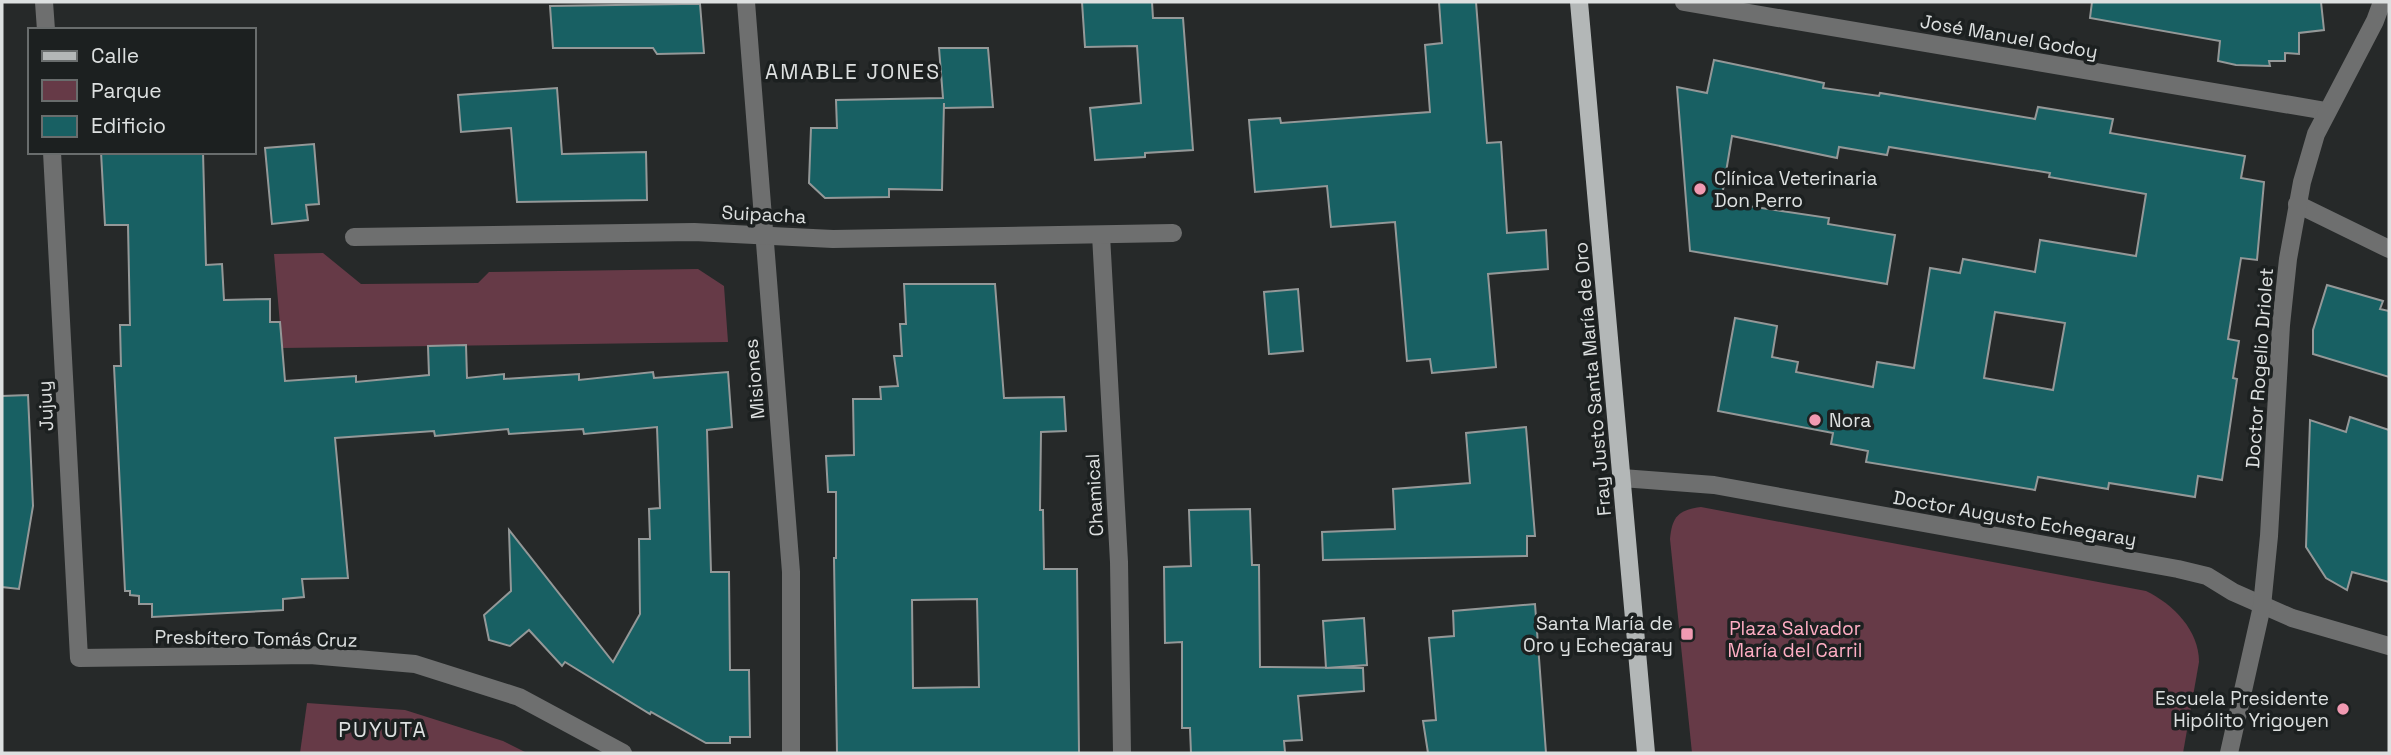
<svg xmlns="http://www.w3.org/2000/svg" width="2391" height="755" font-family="'Space Grotesk',sans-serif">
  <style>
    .green { fill: #663a47 }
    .building { fill: #186063; stroke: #949898; stroke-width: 2; fill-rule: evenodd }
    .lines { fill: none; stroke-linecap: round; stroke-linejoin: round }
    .minor { stroke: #6e6f6f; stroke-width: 18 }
    .major { stroke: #b3b7b7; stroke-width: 18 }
    .poi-dot { fill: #f19ab2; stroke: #1c2020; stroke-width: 2.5 }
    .labels { text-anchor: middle; stroke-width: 7; stroke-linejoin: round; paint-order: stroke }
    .street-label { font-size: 19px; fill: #dde0e0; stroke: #1c2020 }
    .poi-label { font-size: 19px; fill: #dde0e0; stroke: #1c2020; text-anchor: start }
    .park-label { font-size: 19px; fill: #ffaec4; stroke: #1c2020 }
    .neighbourhood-label { font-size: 21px; letter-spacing: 2px; fill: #dde0e0; stroke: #1c2020 }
  </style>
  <rect width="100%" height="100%" fill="#262929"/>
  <g class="green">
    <path d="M323 253 361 284 478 283 489 272 698 269 724 286 728 342 282 348 274 254Z"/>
    <path d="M1701 507 2146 591C2173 604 2199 630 2199 662L2183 753H1692L1670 539C1672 517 1678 510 1701 507Z"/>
    <path d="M307 703 405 710 503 741 527 753H300Z"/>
  </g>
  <g class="building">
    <path d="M1082 2H1152L1153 18H1183L1193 150 1145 153V157L1095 160 1090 108 1141 103 1137 46 1085 47Z"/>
    <path d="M1439 2H1476L1487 143 1501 142 1507 233 1546 230 1548 269 1488 274 1496 367 1432 373 1430 359 1407 361 1395 222 1331 227 1327 186 1255 192 1249 120 1280 118 1281 123 1430 112 1425 45 1442 43Z"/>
    <path d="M2092 2H2321L2324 30 2299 33V54L2285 53V61H2269L2270 66 2236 65 2218 61 2220 41 2090 18Z"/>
    <path d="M682 4H700L704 53 657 54 653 48H553L550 6Z"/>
    <path d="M939 48H988L993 107 944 108V103L942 190 889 189V197L825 198 809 183 811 128H837L836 100 943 98Z"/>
    <path d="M1714 60 1824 83 1823 88 1879 96 1880 93 2035 119 2038 107 2113 119 2110 133 2245 156 2241 178 2264 182 2257 260 2241 258 2228 339 2239 341 2233 378 2237 379 2222 480 2198 476 2195 497 2109 483 2108 489 2038 477 2035 490 1866 462 1868 451 1831 444 1833 433 1718 411 1735 318 1777 326 1772 357 1798 362 1796 372 1873 387 1877 362 1914 368 1930 268 1960 273 1963 259 2035 272 2040 240 2136 256 2146 194 2049 177 2050 173 1889 147 1887 155 1839 147 1837 158 1732 136 1721 202 1829 218 1828 224 1895 235 1887 284 1690 251 1677 87 1707 93ZM1995 312 2065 323 2053 390 1984 378Z"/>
    <path d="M557 88 562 154 646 152 647 200 517 202 511 128 461 132 458 95Z"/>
    <path d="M314 144 319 204 306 205 308 220 272 224 265 148Z"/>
    <path d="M101 152H203L206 265 222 264 224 300 270 299V322H280L285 381 356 376V382L429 375 428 346 466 345 467 378 504 374V379L579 374V380L653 372 654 378 728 372 732 427 707 430 711 572H729L730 670H749L750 737H730V743H706L651 712 650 714 565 662 562 666 529 630 510 646 489 640 484 615 511 591 509 530 613 662 640 614 639 539H650L649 509 660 508 657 427 584 434 583 429 509 434 508 429 435 436 434 431 335 438 348 578 302 579 304 597 283 599V610L152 617V604H139V596L130 595V591H125L114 366H121L120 325H130L128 225H105Z"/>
    <path d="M904 284H995L1004 398 1064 397 1066 431 1041 432 1040 510H1043L1044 569H1077L1079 753H837L834 558H836V492H828L826 456 854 455 853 399H881L880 387 898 386 894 356H902L900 324H906ZM977 599 979 687 913 688 912 600Z"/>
    <path d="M2327 285 2383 301 2380 309 2389 311V377L2313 354V330Z"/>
    <path d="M1298 289 1303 351 1269 354 1264 292Z"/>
    <path d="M28 395 33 506 19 589 2 587V396Z"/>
    <path d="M2350 417 2389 430V582L2352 572 2347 590 2326 578 2306 547 2310 420 2346 432Z"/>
    <path d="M1526 427 1535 536H1527V556L1323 560 1322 532 1395 529 1393 489 1470 483 1466 433Z"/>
    <path d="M1250 509 1252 565H1259L1260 667 1363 668 1364 691 1298 696 1302 740 1284 741 1285 752 1191 753 1190 728H1182V642L1165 643 1164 567 1191 566 1189 510Z"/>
    <path d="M1535 604 1546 753H1428L1423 721 1436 720 1429 638 1454 636 1453 611Z"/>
    <path d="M1364 618 1367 665 1326 668 1323 621Z"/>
  </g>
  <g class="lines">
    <g class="minor">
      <path d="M44 2 46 30"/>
      <path d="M746 2 791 572V753"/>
      <path d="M1684 2 2326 111"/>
      <path d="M52 152 79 658 310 655 415 664 519 697 623 753"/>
      <path d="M2297 204 2389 249"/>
      <path d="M1101 235 1119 562 1122 753"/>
      <path d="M354 237 694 232 833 239 1173 233"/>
      <path d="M1622 478 1714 485 2178 569 2207 576 2233 592 2292 618 2389 646"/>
      <path d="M2229 753 2262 606 2269 536 2281 325 2288 259 2302 182 2316 134 2375 21 2382 2"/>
    </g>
    <path class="major" d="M1579 2 1646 753"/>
  </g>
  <g class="poi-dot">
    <circle cx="1700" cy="189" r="7"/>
    <circle cx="1815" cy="420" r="7"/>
    <rect x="1680" y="627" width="14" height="14" rx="3.5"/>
    <circle cx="2343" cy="709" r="7"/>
  </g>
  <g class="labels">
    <g class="street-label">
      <text transform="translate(2009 36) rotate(10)" y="7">José Manuel Godoy</text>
      <text transform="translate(764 214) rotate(3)" y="7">Suipacha</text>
      <text transform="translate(2259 368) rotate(-86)" y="7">Doctor Rogelio Driolet</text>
      <text transform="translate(754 379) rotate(-95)" y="7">Misiones</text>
      <text transform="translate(1592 379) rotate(-95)" y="7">Fray Justo Santa María de Oro</text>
      <text transform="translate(45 406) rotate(-93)" y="7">Jujuy</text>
      <text transform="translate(1094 495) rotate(-93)" y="7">Chamical</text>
      <text transform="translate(2015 518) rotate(10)" y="7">Doctor Augusto Echegaray</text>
      <text transform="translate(256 638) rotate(1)" y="7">Presbítero Tomás Cruz</text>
    </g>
    <g class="poi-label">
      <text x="1714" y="185">Clínica Veterinaria<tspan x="1714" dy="22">Don Perro</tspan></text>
      <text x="1829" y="427">Nora</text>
      <text x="1673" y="630" text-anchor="end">Santa María de<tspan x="1673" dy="22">Oro y Echegaray</tspan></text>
      <text x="2329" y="705" text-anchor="end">Escuela Presidente<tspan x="2329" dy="22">Hipólito Yrigoyen</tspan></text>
    </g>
    <g class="park-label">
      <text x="1795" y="635">Plaza Salvador<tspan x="1795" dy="22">María del Carril</tspan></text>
    </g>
    <g class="neighbourhood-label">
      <text x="853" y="79">AMABLE JONES</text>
      <text x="383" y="737">PUYUTA</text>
    </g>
  </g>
  <rect width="2391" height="755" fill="none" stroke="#dde0e0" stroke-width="7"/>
  <rect x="28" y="28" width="228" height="126" fill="#1c2020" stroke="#696d6d" stroke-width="2"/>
  <rect x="42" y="51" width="35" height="10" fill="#b3b7b7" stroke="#696d6d" stroke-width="2"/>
  <text x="91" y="63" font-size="21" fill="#dde0e0">Calle</text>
  <rect x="42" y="80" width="35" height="21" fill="#663a47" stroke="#696d6d" stroke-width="2"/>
  <text x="91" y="98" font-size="21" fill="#dde0e0">Parque</text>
  <rect x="42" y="116" width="35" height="21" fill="#186063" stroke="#696d6d" stroke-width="2"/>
  <text x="91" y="133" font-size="21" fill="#dde0e0">Edificio</text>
</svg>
